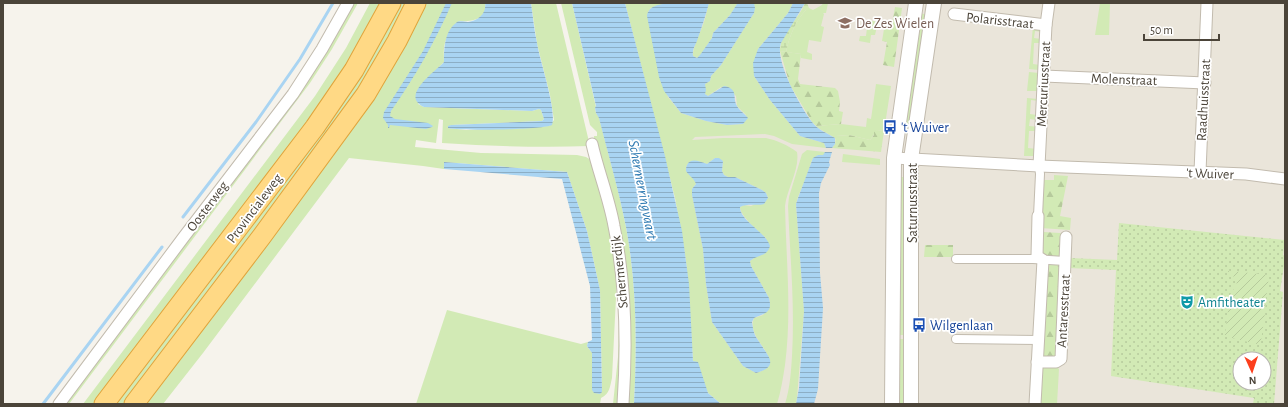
<svg xmlns="http://www.w3.org/2000/svg" width="1288" height="407" font-family="'Alegreya Sans',sans-serif">
  <style>
    .residential { fill: #eae5da; fill-rule: evenodd }
    .grass { fill: #d2eab5; fill-rule: evenodd }
    .forest { fill: url(#forest-firs) }
    .wetland { fill: url(#wetland-marsh) }
    .park { fill: url(#park-dots); fill-rule: evenodd }
    .garden { fill: url(#garden-furrows) }
    .water { fill: url(#water-rules) }
    .lines { fill: none; stroke-linecap: round; stroke-linejoin: round }
    .stream { stroke: #a9d4f2; stroke-width: 3 }
    .pedestrian-casing { stroke: #c2bbae; stroke-width: 10 }
    .minor-casing { stroke: #c2bbae; stroke-width: 13 }
    .tertiary-casing { stroke: #c2bbae; stroke-width: 16 }
    .trunk-casing { stroke: #e0a43c; stroke-width: 21 }
    .pedestrian { stroke: #fff; stroke-width: 8 }
    .minor { stroke: #fff; stroke-width: 11 }
    .tertiary { stroke: #fff; stroke-width: 14 }
    .trunk { stroke: #ffd985; stroke-width: 19 }
    .labels { text-anchor: middle; stroke-width: 3.5; stroke-linejoin: round; paint-order: stroke }
    .street-label { font-size: 14px; fill: #4b4439; stroke: #fff }
    .education-label { font-size: 14px; fill: #785e54; stroke: #fff; text-anchor: start }
    .transit-label { font-size: 14px; fill: #164399; stroke: #fff; text-anchor: start }
    .culture-label { font-size: 14px; fill: #0d838f; stroke: #fff; text-anchor: start }
    .water-label { font-size: 15px; font-style: italic; fill: #2e7ab2; stroke: #fff }
  </style>
  <defs>
    <pattern id="forest-firs" width="22" height="20" patternUnits="userSpaceOnUse"><rect width="22" height="20" fill="#d2eab5"/><path d="M5 1l3.5 6h-7zM16 11l3.5 6h-7z" fill="#b6ca9c"/></pattern>
    <pattern id="wetland-marsh" width="20" height="14" patternUnits="userSpaceOnUse"><rect width="20" height="14" fill="#d2eab5"/><path d="M1 5h8M5 5V1M11 12h8M15 12V8" fill="none" stroke="#b6ca9c"/></pattern>
    <pattern id="park-dots" width="8" height="8" patternUnits="userSpaceOnUse"><rect width="8" height="8" fill="#d2eab5"/><path d="M2 2h.1M6 6h.1" fill="none" stroke="#b6ca9c" stroke-width="1.8" stroke-linecap="round"/></pattern>
    <pattern id="garden-furrows" width="10" height="10" patternUnits="userSpaceOnUse"><rect width="10" height="10" fill="#d2eab5"/><path d="M-1 1l2-2M0 10L10 0M9 11l2-2" fill="none" stroke="#b6ca9c"/></pattern>
    <pattern id="water-rules" width="6" height="5" patternUnits="userSpaceOnUse"><rect width="6" height="5" fill="#a9d4f2"/><path d="M0 2.5h6" fill="none" stroke="#8caec5"/></pattern>
  </defs>
  <rect width="100%" height="100%" fill="#f6f3ec"/>
  <path class="residential" d="M630 3H1285V404H730ZM1240 359H1264V383H1240Z"/>
  <g class="grass">
    <path d="M353 3H358L332 49 310 83 69 404H64Z"/>
    <path d="M370 3H382L345 68 324 101 97 404H83L315 96 346 48Z"/>
    <path d="M400 3H410L380 59 128 404H111L131 384 173 330Z"/>
    <path d="M426 3H485C488 19 472 22 460 21 446 37 443 40 444 62L439 67 418 104 424 107 532 111 539 109 541 110 544 119 542 121 451 125 448 128 466 130 549 126 554 120 550 95 537 44 531 3H556L590 146C540 148 491 146 442 143L443 120 439 119 436 143 416 140 415 147 481 153 577 155 586 157 591 160 614 236 617 277 612 378C610 386 610 394 601 398L600 404H416L447 310 581 344 588 342 587 346 592 353V390L602 392 600 290 587 231 567 172 444 162V169L423 166 349 158 203 353 163 404H142L360 119 400 56Z"/>
    <path d="M561 3H572L596 107 595 108 596 113 599 117C608 154 619 190 626 227 637 285 637 346 634 404H626L627 383 609 198 611 191 610 186 608 187C604 174 593 149 594 136H597V132L590 125Z"/>
    <path d="M625 3H668L651 8 648 12 668 97 681 113 706 121 727 125 743 124 746 115 737 106 736 96 727 87H721L708 96 705 94V84L710 81 711 76 721 65 750 19 754 13V3H793L788 13 758 49 754 76 770 100 800 136 824 143 826 148 792 144 774 136 765 134 695 137 692 140 723 138H766C776 140 788 145 797 152 800 169 787 189 785 206 786 259 792 312 785 365 783 378 781 391 777 404H721L708 393 693 361 686 261 675 198ZM715 158 723 161 722 171 724 175 728 177H735L762 190 766 193 768 198 751 206 744 205 740 207C740 216 759 232 766 238L754 258 750 261 751 266 769 298 770 303 763 315 754 318C744 340 792 363 756 373L743 366 712 322 706 284 703 249 692 195V189L696 184 695 180 686 168C690 157 698 162 707 164Z"/>
    <path d="M709 3H738L730 15 713 33 712 38 700 56 697 58 693 56C692 48 701 31 704 22 706 16 707 9 709 3Z"/>
    <path d="M823 3H828L826 13H823L824 14 821 26 824 27 821 42 809 40 807 52 812 54V60L801 58V54L786 52C789 38 795 21 806 10H813L822 5Z"/>
    <path d="M1100 3H1110L1109 35H1095Z"/>
    <path d="M918 13 930 15 912 134 901 133Z"/>
    <path d="M868 20 878 22 875 35H871L870 43 859 41 860 36H866Z"/>
    <path d="M1033 26H1042V32L1035 31 1034 38 1041 39V43H1034L1033 64 1040 65 1039 70 1029 69Z"/>
    <path d="M1029 72 1039 73 1038 91H1027Z"/>
    <path d="M876 84 891 86 884 131 877 130 870 140 849 135 836 136V140L835 138 818 128 816 126 841 124 866 127 867 118 871 119Z"/>
    <path d="M1027 98 1038 99V101L1031 100 1030 114 1037 115 1036 120 1030 119 1029 126 1039 127 1038 131H1029L1028 148 1037 149V156H1024Z"/>
    <path d="M807 150 825 152 824 155H818L812 160 806 178 798 197 796 204 804 311 797 398 796 404H785C790 388 791 372 792 356 795 304 790 257 788 206L789 197 802 154Z"/>
    <path d="M843 154 880 159V165L842 162Z"/>
    <rect x="897" y="177" width="11" height="158"/>
    <path d="M620 285 622 404H613L618 357Z"/>
    <path d="M897 339H908V404H896Z"/>
    <path d="M1042 366H1056L1059 369 1057 404H1040Z"/>
  </g>
  <g class="forest">
    <path d="M895 7 902 8 894 67 883 65 887 42 882 41 885 23 892 24Z"/>
    <path d="M780 51 801 54 798 79 800 84 835 88 838 91 840 102 839 111 843 112 841 124 816 126 812 122 790 85Z"/>
    <path d="M877 130 884 131 881 152 832 148 835 144 836 136 849 135 870 140 874 135V132Z"/>
    <path d="M1054 175 1068 176 1060 216 1071 218 1070 230 1040 228 1043 180H1054Z"/>
    <path d="M1044 232 1060 233 1063 235 1061 255 1059 257 1046 256 1041 252 1042 234Z"/>
    <path d="M925 245H953V257H924Z"/>
    <path d="M1050 263 1058 264 1061 266 1056 356 1043 358 1048 265Z"/>
  </g>
  <path class="wetland" d="M805 3H807L809 8 813 10H806C795 21 789 38 786 52L780 51C780 33 799 19 805 3Z"/>
  <path class="park" d="M1119 223 1285 240 1283 255 1285 256V266H1284L1280 291 1283 292 1274 404H1253L1254 398 1111 376 1116 270 1068 268 1069 258 1117 260ZM1240 359H1264V383H1240Z"/>
  <path class="garden" d="M1227 271H1231L1269 275 1265 308 1266 309V313H1265L1261 341 1257 344 1227 337 1225 335 1230 295 1232 291 1236 287 1237 282 1232 274Z"/>
  <g class="water">
    <path d="M446 3H452C435 42 415 77 391 111L390 116 395 119 428 123 433 126 432 127 426 129 390 125 389 128H388V125L383 118 384 112 423 51Z"/>
    <path d="M485 3H531C533 16 534 30 537 43 540 62 557 110 552 125 542 130 460 131 448 128V126L451 125 542 121 544 119 541 110 539 109 532 111 424 107C399 96 436 71 444 62 444 50 444 32 456 23 459 20 464 22 468 22 478 21 487 13 485 3Z"/>
    <path d="M572 3H625L665 156 682 231 689 284 693 361 698 362 708 393 721 404H634C637 346 637 285 626 227 619 191 608 154 599 118L596 113 595 108 596 106Z"/>
    <path d="M668 3H709C706 15 702 26 698 38 696 45 692 48 693 56L697 58 700 55 712 38 713 33 730 15 737 4 754 3 755 8 754 13 721 65 711 76 710 81 705 84 706 90 705 94 708 96 724 86C739 89 732 97 737 106 739 110 745 114 748 118L743 124 727 125 706 121 681 113 664 91 659 77 647 16C649 5 659 5 668 3Z"/>
    <path d="M793 3H805L781 43C774 60 801 108 812 122 818 130 827 133 835 138V144L832 148H826L824 143 800 136 770 100 754 76 753 63 758 49 788 13Z"/>
    <path d="M825 152H832L829 162 830 165 821 183 819 193 820 273 823 308 818 389 814 404H796L799 388 804 311 796 204 798 198 813 158 818 155H823Z"/>
    <path d="M715 158H719L723 161 722 171 724 175 728 177H735L762 190 766 193 768 198 764 204C757 206 747 203 740 207 740 221 766 232 770 246 767 257 757 255 750 261L751 266 769 298C773 313 765 313 754 318L752 322C753 329 754 335 758 340 766 354 782 366 756 373L743 366 712 322 706 284 703 249 692 195V189L696 184C694 178 689 176 686 171 686 169 686 167 687 165 691 157 700 162 707 164Z"/>
    <path d="M444 162 567 172 587 231 600 290 602 392 600 394 594 393 592 390V353L587 346 588 342 592 340 590 286 562 179 444 169Z"/>
  </g>
  <g class="lines">
    <g class="stream">
      <path d="M183 217 256 122 300 59 333 3"/>
      <path d="M43 404 162 247"/>
    </g>
    <defs>
      <g id="pedestrian">
        <path d="M1038 216 1040 174 1039 166"/>
        <path d="M956 259H1033L1065 261"/>
        <path d="M956 339 1039 340"/>
      </g>
      <g id="minor">
        <path d="M954 14 1046 25"/>
        <path d="M1044 76 1205 83"/>
        <path d="M592 144C598 171 609 198 614 226 626 284 627 345 623 404"/>
        <path d="M894 158 1039 166 1246 174 1285 179"/>
        <path d="M1039 166 1046 25 1049 3"/>
        <path d="M1200 172 1207 3"/>
        <path d="M1037 362H1056L1061 359 1066 237"/>
        <path d="M59 404 183 238 293 94 322 49 348 3"/>
        <path d="M1035 404 1043 260 1037 256 1038 216"/>
      </g>
      <g id="tertiary">
        <path d="M892 404 894 158 916 3"/>
        <path d="M911 404V159L934 3"/>
      </g>
      <g id="trunk">
        <path d="M104 404 315 127 354 70 391 3"/>
        <path d="M134 404 262 236 366 94 397 41 416 3"/>
      </g>
    </defs>
    <use href="#pedestrian" class="pedestrian-casing"/>
    <use href="#minor" class="minor-casing"/>
    <use href="#tertiary" class="tertiary-casing"/>
    <use href="#trunk" class="trunk-casing"/>
    <use href="#pedestrian" class="pedestrian"/>
    <use href="#minor" class="minor"/>
    <use href="#tertiary" class="tertiary"/>
    <use href="#trunk" class="trunk"/>
  </g>
  <defs>
    <symbol id="school-bare" viewBox="-9 -9 18 18"><path d="M0-5L7-2L0 1L-7-2ZM-4 1L0 2.5L4 1V4Q0 6-4 4Z" fill="#8d6e63" stroke="#fff" stroke-width="2.5" paint-order="stroke"/></symbol>
    <symbol id="bus-bare" viewBox="-9 -9 18 18"><path d="M-5-6H5V4H4V6H2V4H-2V6H-4V4H-5ZM-3.5-4V0h7V-4ZM-3.5 1.2v1.5H-2V1.2ZM2 1.2v1.5H3.5V1.2Z" fill="#1a4fb4" stroke="#fff" stroke-width="2.5" paint-order="stroke"/></symbol>
    <symbol id="theatre-bare" viewBox="-9 -9 18 18"><path d="M-5-5.5Q0-4 5-5.5V0Q5 5 0 6Q-5 5-5 0ZM-3.3-2.5H-1v1.5H-3.3ZM1-2.5H3.3v1.5H1ZM-2.8 1Q0 5.5 2.8 1Z" fill="#0f9aa8" stroke="#fff" stroke-width="2.5" paint-order="stroke"/></symbol>
  </defs>
  <g fill-rule="evenodd">
    <use href="#school-bare" x="835" y="13" width="20" height="20"/>
    <use href="#bus-bare" x="880" y="117" width="20" height="20"/>
    <use href="#theatre-bare" x="1177" y="292" width="20" height="20"/>
    <use href="#bus-bare" x="909" y="315" width="20" height="20"/>
  </g>
  <g class="labels">
    <g class="street-label">
      <text transform="translate(1000 20) rotate(6)" y="5">Polarisstraat</text>
      <text transform="translate(1124 79) rotate(2)" y="5">Molenstraat</text>
      <text transform="translate(1043 84) rotate(-87)" y="5">Mercuriusstraat</text>
      <text transform="translate(1203 100) rotate(-87)" y="5">Raadhuisstraat</text>
      <text transform="translate(1210 173) rotate(2)" y="5">'t Wuiver</text>
      <text transform="translate(912 203) rotate(-90)" y="5">Saturnusstraat</text>
      <text transform="translate(207 206) rotate(-53)" y="5">Oosterweg</text>
      <text transform="translate(254 208) rotate(-53)" y="5">Provincialeweg</text>
      <text transform="translate(619 272) rotate(-96)" y="5">Schermerdijk</text>
      <text transform="translate(1063 311) rotate(-87)" y="5">Antaresstraat</text>
    </g>
    <g class="education-label">
      <text x="856" y="28">De Zes Wielen</text>
    </g>
    <g class="transit-label">
      <text x="901" y="132">'t Wuiver</text>
      <text x="930" y="330">Wilgenlaan</text>
    </g>
    <g class="culture-label">
      <text x="1198" y="307">Amfitheater</text>
    </g>
    <g class="water-label">
      <text transform="translate(643 190) rotate(79)" y="5">Schermerringvaart</text>
    </g>
  </g>
  <rect width="1288" height="407" fill="none" stroke="#4b4439" stroke-width="8"/>
  <g transform="translate(1252 371) rotate(177)"><circle r="19" fill="#ffffff" stroke="#b7b4b0"/>
  <path d="M0-3L7 15L0 10L-7 15Z" fill="#fc3f1d"/>
  <text y="-6" font-size="11" font-weight="bold" text-anchor="middle" fill="#4b4439">N</text>
  </g>
  <path d="M1144 34v6h75v-6" fill="none" stroke="#4b4439" stroke-width="2"/>
  <text x="1150" y="34" font-size="12" fill="#4b4439" stroke="#ffffff" stroke-width="3" paint-order="stroke">50 m</text>
</svg>
